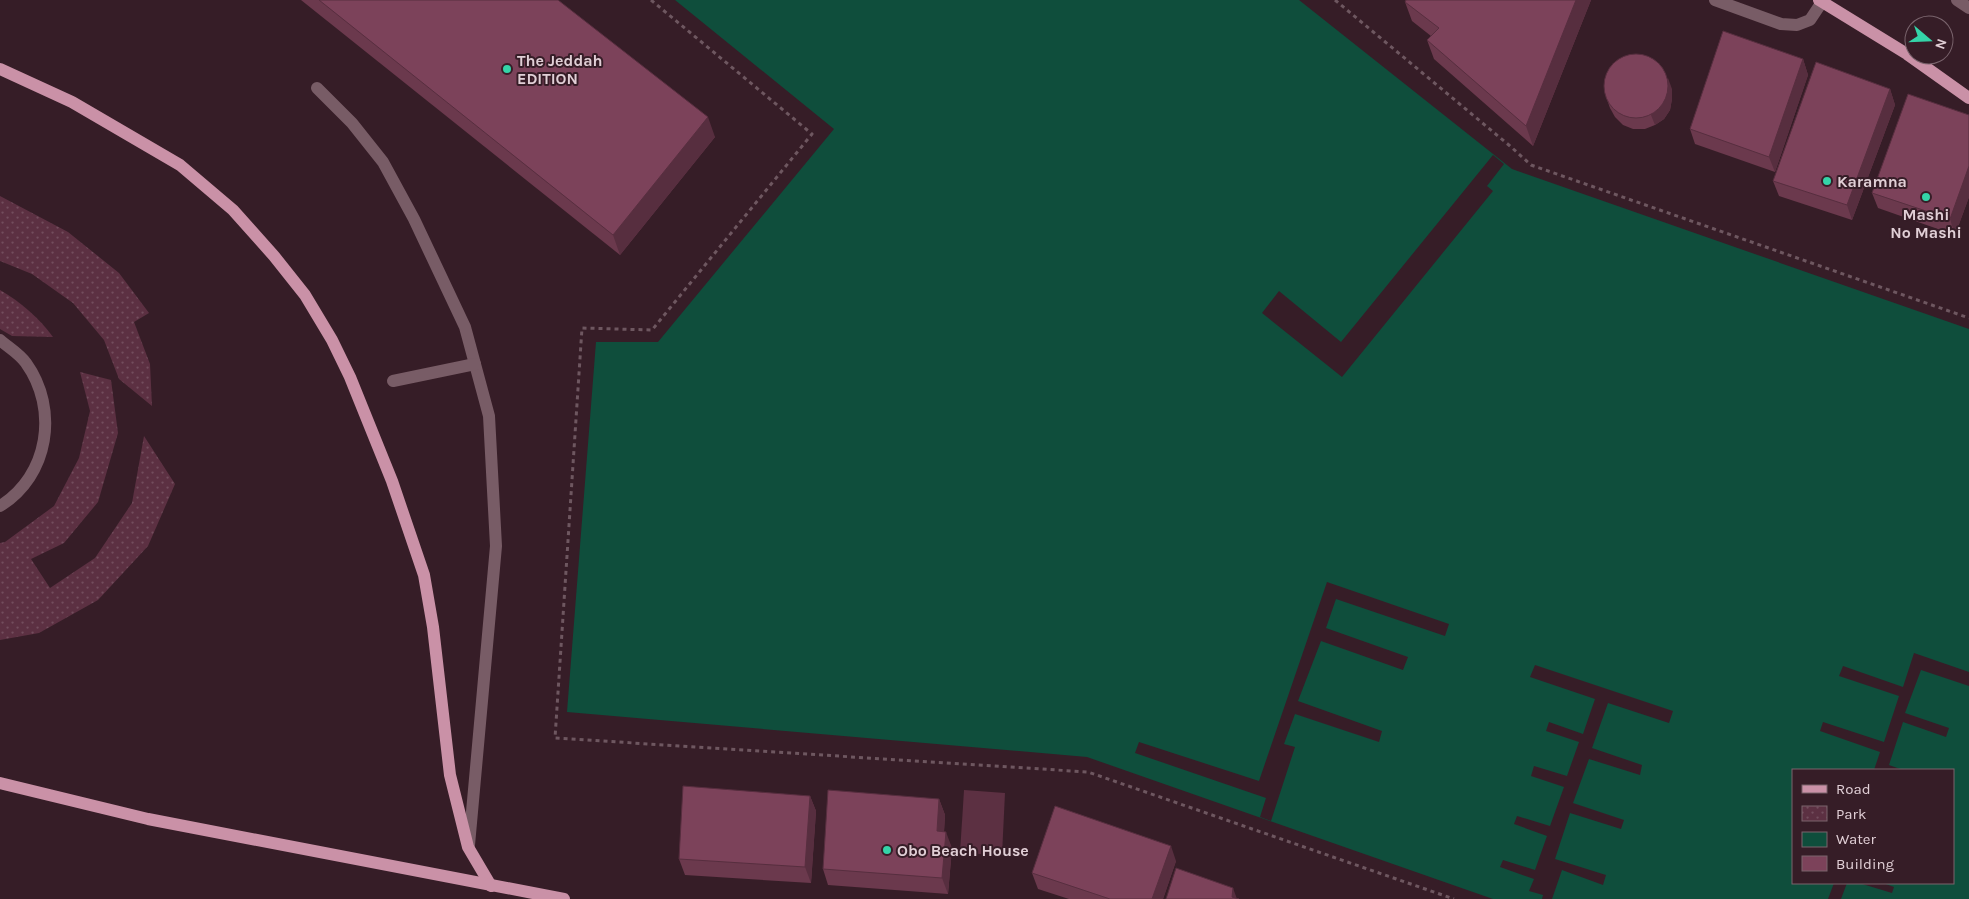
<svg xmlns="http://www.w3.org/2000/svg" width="1969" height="899" font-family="Karla,sans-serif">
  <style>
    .green { fill: #5c3042 }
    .park { fill: url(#park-dots) }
    .water { fill: #0f4e3c; fill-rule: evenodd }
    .pier { fill: #361d27 }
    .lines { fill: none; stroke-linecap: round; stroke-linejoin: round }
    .path { stroke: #6e5760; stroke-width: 3; stroke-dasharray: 4 4; stroke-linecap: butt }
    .minor { stroke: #785c66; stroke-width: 12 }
    .major { stroke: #ca91a7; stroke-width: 12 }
    .wall { fill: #6b394d }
    .shaded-wall { fill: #572e3f }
    .building { fill: #7c425a; stroke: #572e3f }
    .poi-dot { fill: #34d4a8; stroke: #361d27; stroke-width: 2 }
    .labels { text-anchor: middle; stroke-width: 4; stroke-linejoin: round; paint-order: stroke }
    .poi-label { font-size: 16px; font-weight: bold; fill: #e1cfd6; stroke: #361d27; text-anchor: start }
  </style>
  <defs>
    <pattern id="park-dots" width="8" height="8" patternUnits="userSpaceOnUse" patternTransform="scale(1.25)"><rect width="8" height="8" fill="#5c3042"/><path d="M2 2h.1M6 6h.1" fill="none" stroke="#734d5d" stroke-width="1.8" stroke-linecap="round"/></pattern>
  </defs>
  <rect width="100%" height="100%" fill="#361d27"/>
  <path class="green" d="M964 790 1005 793 1002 855 960 853Z"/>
  <g class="park">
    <path d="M0 196 68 232 119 273 149 313 134 322 150 364 152 406 119 379 104 340 73 303 32 274 0 261Z"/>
    <path d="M0 290C21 302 39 318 53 337L12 336 0 329Z"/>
    <path d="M80 372 111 380 118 433 98 502 64 543 31 559 50 588 95 558 132 503 144 436 175 484 148 546 98 600 39 633 0 640V543L5 542 54 506 79 458 90 411Z"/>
  </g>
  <path class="water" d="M675 0H1299L1512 169 1969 329V899H1493L1087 757 567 712 596 342H658L834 129ZM1793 770H1953V883H1793Z"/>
  <g class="pier">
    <path d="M1493 155 1504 164 1487 186 1493 191 1342 377 1262 313 1279 291 1341 342Z"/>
    <path d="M1327 582 1449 624 1445 636 1336 599 1326 628 1408 657 1403 670 1321 641 1298 701 1382 731 1379 742 1295 714 1284 744 1295 747 1271 821 1260 817 1266 798 1135 753 1139 742 1259 781Z"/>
    <path d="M1914 653 1969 672V686L1921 670 1905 713 1949 728 1946 737 1903 722 1889 765 1903 770H1874L1880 752 1820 731 1823 722 1884 742 1899 696 1839 676 1843 666 1903 687Z"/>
    <path d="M1535 665 1673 711 1669 723 1608 703 1592 748 1642 765 1640 775 1589 759 1573 803 1624 820 1621 829 1570 813 1555 859 1606 875 1603 885 1562 870 1552 899H1542L1543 895 1529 891 1534 879 1500 867 1503 860 1535 870 1547 836 1514 824 1517 816 1550 826 1564 787 1531 776 1534 766 1567 776 1579 742 1546 731 1549 722 1583 734 1595 699 1530 677Z"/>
    <path d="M1834 883H1847L1841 899H1828Z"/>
    <path d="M1859 883H1883L1894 887 1892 893Z"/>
  </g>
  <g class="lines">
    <g class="path">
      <path d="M651 0 812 134 652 330 582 328 555 738 1088 772 1454 899"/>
      <path d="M1335 0 1510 146 1531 165 1969 318"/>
    </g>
    <g class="minor">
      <path d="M1715 0 1781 24 1797 25 1810 20 1822 2"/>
      <path d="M1957 0 1969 8"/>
      <path d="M317 88 352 123 383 162 414 219 465 327 489 416 496 546 469 845"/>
      <path d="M0 340C8 347 20 354 26 363 59 409 49 476 0 506"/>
      <path d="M393 381 475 364"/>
    </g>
    <g class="major">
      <path d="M1819 0 1907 54 1969 98"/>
      <path d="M0 69 72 102 180 165 233 210 274 256 305 295 332 340 350 377 392 481 424 575 433 627 450 775 468 847 491 886"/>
      <path d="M0 783 148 819 564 899"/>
    </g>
  </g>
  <g class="wall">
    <path d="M301 0H558L715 137 620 255Z"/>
    <path d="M1591 0 1533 146 1434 59 1427 40 1431 36 1412 21 1405 2Z"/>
    <path d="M1803 59 1808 75 1775 172 1695 144 1690 129Z"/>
    <path d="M1672 89V99L1670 110 1664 119 1655 125 1645 129H1633L1623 125 1615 117 1610 108 1606 97Z"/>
    <path d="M1890 89 1895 105 1852 220 1779 196 1773 181Z"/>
    <path d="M1969 115V197L1955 235 1878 208 1872 193Z"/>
    <path d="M810 796 816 811 811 883 685 875 679 859Z"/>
    <path d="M939 799 945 815 944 832 952 848 948 894 828 885 823 869Z"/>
    <path d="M1176 861 1163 899H1069L1038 889 1032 873Z"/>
  </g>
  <g class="shaded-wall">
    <path d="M1576 0H1591L1533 146 1526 126Z"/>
    <path d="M1803 59 1808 75 1775 172 1769 157Z"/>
    <path d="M1668 78 1672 89V99L1670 110 1664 119 1655 125 1651 115Z"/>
    <path d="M1890 89 1895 105 1852 220 1847 205Z"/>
    <path d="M708 117 715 137 620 255 613 235Z"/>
    <path d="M1969 166V197L1955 235 1950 219Z"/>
    <path d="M810 796 816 811 811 883 805 867Z"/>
    <path d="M939 799 945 815 943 846 937 831Z"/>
    <path d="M946 832 952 848 948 894 942 878Z"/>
    <path d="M1171 846 1176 861 1163 899H1152Z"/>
    <path d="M1233 888 1237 899 1232 897Z"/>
  </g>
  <g class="building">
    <path d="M319 0H558L708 117 613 235Z"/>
    <path d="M1406 0H1576L1526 126 1427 40 1439 28 1405 2Z"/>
    <path d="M1723 31 1803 59 1769 157 1690 129Z"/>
    <circle cx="1636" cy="86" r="32"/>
    <path d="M1816 62 1890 89 1847 205 1773 181Z"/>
    <path d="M1908 94 1969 115V166L1950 219 1872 193Z"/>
    <path d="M683 786 810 796 805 867 679 859Z"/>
    <path d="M828 790 939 799 937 831 946 832 942 878 823 869Z"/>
    <path d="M1055 806 1171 846 1152 899H1110L1032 873Z"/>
    <path d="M1176 868 1233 888 1232 897 1239 899H1166Z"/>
  </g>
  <g class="poi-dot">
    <circle cx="507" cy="69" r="5"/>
    <circle cx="1827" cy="181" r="5"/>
    <circle cx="1926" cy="197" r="5"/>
    <circle cx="887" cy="850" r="5"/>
  </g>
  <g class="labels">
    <g class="poi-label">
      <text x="517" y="66">The Jeddah<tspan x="517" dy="18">EDITION</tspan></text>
      <text x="1837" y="187">Karamna</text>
      <text x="1926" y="220" text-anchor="middle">Mashi<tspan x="1926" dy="18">No Mashi</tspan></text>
      <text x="897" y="856">Obo Beach House</text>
    </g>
  </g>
  <rect x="1792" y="769" width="162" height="115" fill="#361d27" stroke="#7a646d"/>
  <rect x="1802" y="785" width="25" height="8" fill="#ca91a7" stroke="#7a646d"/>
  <text x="1836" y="794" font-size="15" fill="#e1cfd6">Road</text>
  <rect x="1802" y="806" width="25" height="15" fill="url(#park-dots)" stroke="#7a646d"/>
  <text x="1836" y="819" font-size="15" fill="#e1cfd6">Park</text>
  <rect x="1802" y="832" width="25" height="15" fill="#0f4e3c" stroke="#7a646d"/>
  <text x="1836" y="844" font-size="15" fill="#e1cfd6">Water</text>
  <rect x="1802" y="856" width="25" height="15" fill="#7c425a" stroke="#7a646d"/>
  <text x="1836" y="869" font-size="15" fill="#e1cfd6">Building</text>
  <g transform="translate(1929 40) rotate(109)"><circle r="24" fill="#361d27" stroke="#7a646d"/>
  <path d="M0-4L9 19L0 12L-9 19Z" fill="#34d4a8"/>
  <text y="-8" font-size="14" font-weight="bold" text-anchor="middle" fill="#e1cfd6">N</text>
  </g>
</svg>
